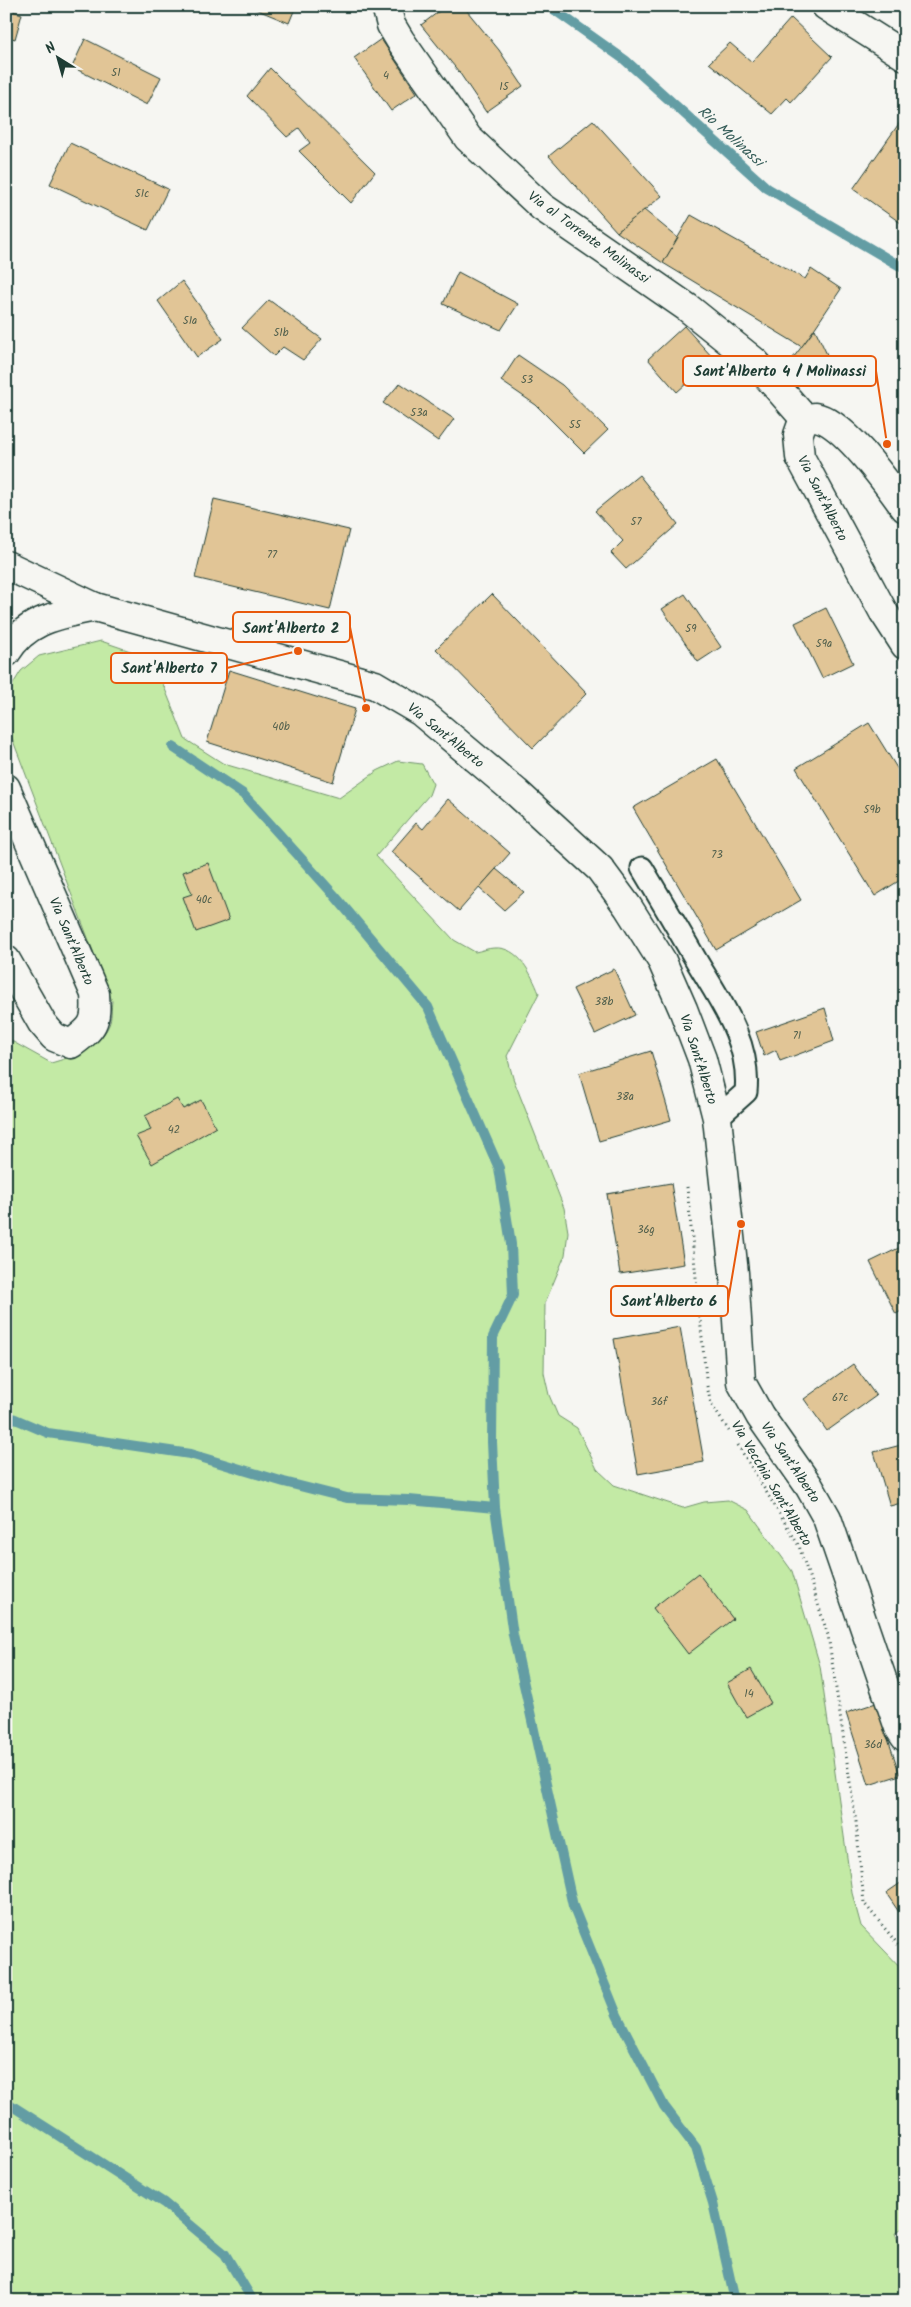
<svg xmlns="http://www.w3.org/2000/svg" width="911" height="2307" font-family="Kalam,sans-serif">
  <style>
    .green { fill: #c3eaa5; stroke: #71946c }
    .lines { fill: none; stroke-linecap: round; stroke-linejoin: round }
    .stream { stroke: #639da4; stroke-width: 10 }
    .building { fill: #e1c596; stroke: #1f3d34 }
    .lane-casing { stroke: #1f3d34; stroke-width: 25 }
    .street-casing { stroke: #1f3d34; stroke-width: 31 }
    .path { stroke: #1f3d34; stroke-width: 3; stroke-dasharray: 1 4; stroke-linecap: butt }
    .lane { stroke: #f6f6f2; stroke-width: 21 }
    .street { stroke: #f6f6f2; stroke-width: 28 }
    .labels { text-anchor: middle; stroke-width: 5; stroke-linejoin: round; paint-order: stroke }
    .number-label { font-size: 11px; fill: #505f4c }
    .street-label { font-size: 14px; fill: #1f3d34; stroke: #f6f6f2 }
    .water-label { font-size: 15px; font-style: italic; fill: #365d59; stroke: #f6f6f2 }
    .leader { fill: none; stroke: #e8590c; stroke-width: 2 }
    .callout-dot { fill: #e8590c; stroke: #f6f6f2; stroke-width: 2 }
    .callout { fill: #f6f6f2; stroke: #e8590c; stroke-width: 2 }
    .callout-label { font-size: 15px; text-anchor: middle; font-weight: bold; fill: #1f3d34 }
  </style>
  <rect width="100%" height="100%" fill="#f6f6f2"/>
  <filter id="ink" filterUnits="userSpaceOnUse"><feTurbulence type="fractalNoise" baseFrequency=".02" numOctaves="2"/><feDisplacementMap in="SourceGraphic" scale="10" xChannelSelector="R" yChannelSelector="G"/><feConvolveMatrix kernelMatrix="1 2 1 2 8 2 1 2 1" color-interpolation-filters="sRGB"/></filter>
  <g filter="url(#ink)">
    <path class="green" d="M101 641 145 656 159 674 185 739 224 764 339 798 377 771 398 761 422 764 433 784 429 795 376 856 454 940 475 952C481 951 488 948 494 948 519 946 531 974 539 993L507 1056 513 1078 564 1208 568 1232 565 1255 545 1303 544 1373 549 1395 558 1416 577 1428 597 1469 614 1485 683 1508 704 1502 728 1500 748 1510 792 1571 820 1666 852 1893 861 1926 905 1972V2226L895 2233 905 2258V2301H6V1038L51 1063C72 1057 99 1048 109 1025 112 1019 111 1008 112 1001L12 738 8 715V692L21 671 39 656Z"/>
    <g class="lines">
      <g class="stream">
        <path d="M549 6 625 60 767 188 905 269"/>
        <path d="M173 747 243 794 335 896 428 1007 499 1168 511 1244 513 1295 493 1337 492 1442 495 1508 513 1635 573 1906 617 2015 664 2106 696 2148 713 2203 735 2301"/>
        <path d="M6 1415 48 1433 190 1454 284 1482 347 1498 409 1500 495 1508"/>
        <path d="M6 2102 164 2203 225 2254 253 2301"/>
      </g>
    </g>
    <g class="building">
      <path d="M248 6H296L289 23Z"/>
      <path d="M446 6H463L499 50 523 86 486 112 459 72 421 25Z"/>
      <path d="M6 9 22 14 15 39 6 36Z"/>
      <path d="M791 18 832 57 791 102 787 98 772 114 709 63 730 43 752 62Z"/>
      <path d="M85 39 161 77 147 105 72 67Z"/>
      <path d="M381 39 417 93 391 111 354 58Z"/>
      <path d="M270 68 375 172 351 203 299 151 310 143 299 128 287 137 247 96Z"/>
      <path d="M905 115V226L853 189Z"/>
      <path d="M593 120 662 196 617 232 549 156Z"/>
      <path d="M70 143 168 189 148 230 50 184Z"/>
      <path d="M644 210 678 238 663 263 617 232Z"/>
      <path d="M691 215 805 279 811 269 841 289 802 347 663 263Z"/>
      <path d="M458 272 518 304 501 330 443 304Z"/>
      <path d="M182 281 223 339 197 357 158 301Z"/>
      <path d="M269 300 322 339 303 360 283 347 274 356 242 328Z"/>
      <path d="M684 326 714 359 677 392 648 359Z"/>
      <path d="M815 329 830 361 801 380 784 370Z"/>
      <path d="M518 355 562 385 608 430 584 453 536 405 501 381Z"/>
      <path d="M400 383 454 419 438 441 383 403Z"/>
      <path d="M639 475 678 524 626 569 611 553 623 541 595 511Z"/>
      <path d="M214 499 349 530 330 610 195 578Z"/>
      <path d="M492 594 587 693 533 748 436 649Z"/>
      <path d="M685 594 721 647 698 662 662 609Z"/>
      <path d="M826 608 853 663 822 678 795 623Z"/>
      <path d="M229 670 355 709 333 782 207 742Z"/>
      <path d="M869 723 905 781V877L875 896 796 768Z"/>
      <path d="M717 759 801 900 716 950 633 808Z"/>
      <path d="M448 799 510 853 459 911 391 852 416 823 423 829Z"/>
      <path d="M208 863 229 920 196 932 183 897 192 894 183 872Z"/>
      <path d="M496 869 524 892 504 910 479 888Z"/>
      <path d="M614 969 635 1015 595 1034 573 989Z"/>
      <path d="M825 1008 834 1041 780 1061 776 1050 764 1056 756 1032Z"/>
      <path d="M651 1051 671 1120 599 1141 579 1073Z"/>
      <path d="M177 1099 183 1109 201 1100 216 1127 152 1164 136 1136 151 1130 145 1116Z"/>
      <path d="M671 1183 684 1264 620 1274 607 1194Z"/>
      <path d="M905 1245V1309L896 1314 870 1262Z"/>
      <path d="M680 1327 704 1462 638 1474 614 1339Z"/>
      <path d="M853 1364 876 1396 827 1431 804 1399Z"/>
      <path d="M905 1444V1502L890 1506 874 1452Z"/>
      <path d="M698 1573 733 1619 688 1654 653 1608Z"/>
      <path d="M751 1669 771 1703 746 1717 727 1683Z"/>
      <path d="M876 1703 900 1775 869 1785 846 1713Z"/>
      <path d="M905 1880V1921L886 1893Z"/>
    </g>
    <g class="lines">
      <defs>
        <path id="lane" d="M642 868C660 898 678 929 696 960 720 1001 751 1042 746 1092L717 1118"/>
        <g id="street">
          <path d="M386 6 391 25 400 40 468 138 542 207 688 308 755 362 804 418"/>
          <path d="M826 6 905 56"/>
          <path d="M804 418 798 435 800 457 883 611 905 645"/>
          <path d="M804 418C807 418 812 417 815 417 844 421 888 485 905 508"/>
          <path d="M6 565 95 607"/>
          <path d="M6 653C26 619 59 615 95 607L375 685 421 712 516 792 600 869 628 907 662 961 683 1009 702 1059 717 1118 734 1273 741 1382 760 1416 809 1486 827 1518 899 1728 905 1737"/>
          <path d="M6 788 95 994C97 1023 94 1027 71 1044L54 1037 42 1023 6 960"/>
        </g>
      </defs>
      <use href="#lane" class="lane-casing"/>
      <use href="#street" class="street-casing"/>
      <g class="path">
        <path d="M687 1187 706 1378"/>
        <path d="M707 1386 711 1404 729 1431"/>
        <path d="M738 1445 799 1546 828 1635 856 1822 864 1903 905 1953"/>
      </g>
      <use href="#lane" class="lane"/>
      <use href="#street" class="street"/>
    </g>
  </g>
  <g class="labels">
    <g class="number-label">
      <text x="116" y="76">51</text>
      <text x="386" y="79">4</text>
      <text x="504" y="90">15</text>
      <text x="142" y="197">51c</text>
      <text x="190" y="324">51a</text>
      <text x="281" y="336">51b</text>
      <text x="527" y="383">53</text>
      <text x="419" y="416">53a</text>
      <text x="575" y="428">55</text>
      <text x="636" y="525">57</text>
      <text x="272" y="558">77</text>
      <text x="691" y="632">59</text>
      <text x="824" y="647">59a</text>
      <text x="281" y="730">40b</text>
      <text x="872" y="813">59b</text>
      <text x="717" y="858">73</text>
      <text x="204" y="903">40c</text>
      <text x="604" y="1005">38b</text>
      <text x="797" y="1039">71</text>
      <text x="625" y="1100">38a</text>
      <text x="174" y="1133">42</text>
      <text x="646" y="1233">36g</text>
      <text x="840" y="1401">67c</text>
      <text x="659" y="1405">36f</text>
      <text x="749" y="1697">14</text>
      <text x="873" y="1748">36d</text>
    </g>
    <g class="street-label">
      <text transform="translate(589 237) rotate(36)" y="5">Via al Torrente Molinassi</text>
      <text transform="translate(823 498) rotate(63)" y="5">Via Sant'Alberto</text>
      <text transform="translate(446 735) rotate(39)" y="5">Via Sant'Alberto</text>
      <text transform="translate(72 941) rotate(67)" y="5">Via Sant'Alberto</text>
      <text transform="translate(699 1059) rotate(72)" y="5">Via Sant'Alberto</text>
      <text transform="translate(791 1462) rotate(56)" y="5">Via Sant'Alberto</text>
      <text transform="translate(772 1483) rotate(59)" y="5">Via Vecchia Sant'Alberto</text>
    </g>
    <g class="water-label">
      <text transform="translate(731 136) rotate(42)" y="5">Rio Molinassi</text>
    </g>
  </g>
  <path class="leader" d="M887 444L876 371M366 708L350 627M298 651L227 668M741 1224L728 1301"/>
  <g class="callout-dot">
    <circle cx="887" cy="444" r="5"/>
    <circle cx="366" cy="708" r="5"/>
    <circle cx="298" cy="651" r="5"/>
    <circle cx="741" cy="1224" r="5"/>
  </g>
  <g class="callout">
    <rect x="683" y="356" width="193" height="30" rx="5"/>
    <rect x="233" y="612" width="117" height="30" rx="5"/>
    <rect x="111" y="653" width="116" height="30" rx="5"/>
    <rect x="611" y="1286" width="117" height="30" rx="5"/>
  </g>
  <g class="callout-label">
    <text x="780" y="376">Sant'Alberto 4 / Molinassi</text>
    <text x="291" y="633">Sant'Alberto 2</text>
    <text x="169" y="673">Sant'Alberto 7</text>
    <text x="669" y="1306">Sant'Alberto 6</text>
  </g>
  <rect width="911" height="2307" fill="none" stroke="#f6f6f2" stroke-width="25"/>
  <rect x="12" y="12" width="886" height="2282" fill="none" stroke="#1f3d34" stroke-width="2" filter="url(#ink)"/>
  <g transform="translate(58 58) rotate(323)" stroke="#f6f6f2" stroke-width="4" paint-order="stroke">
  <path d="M0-4L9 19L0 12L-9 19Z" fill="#1f3d34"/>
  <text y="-8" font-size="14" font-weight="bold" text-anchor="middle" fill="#1f3d34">N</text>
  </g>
</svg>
